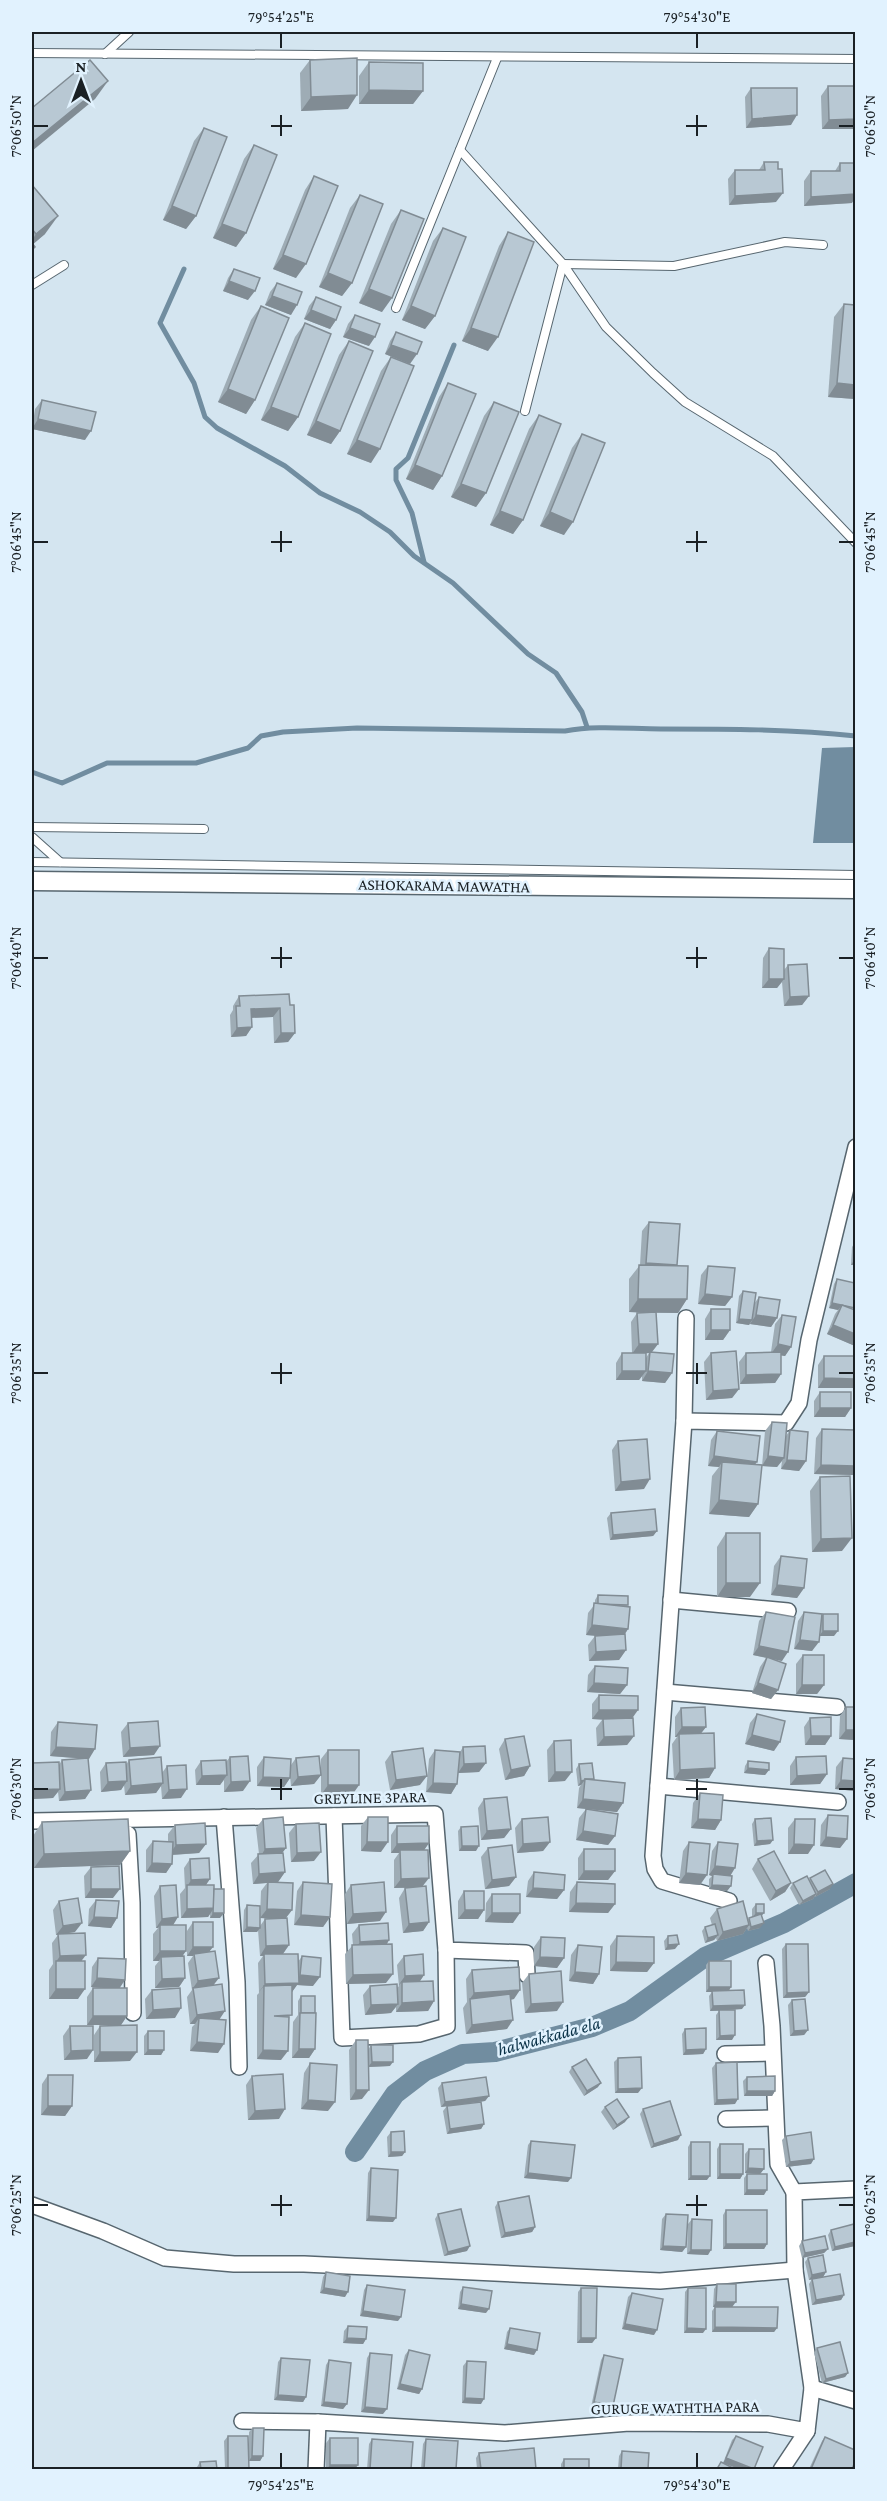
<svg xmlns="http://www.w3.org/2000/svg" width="887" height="2501" font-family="'Crimson Pro',serif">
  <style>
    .water { fill: #718da0 }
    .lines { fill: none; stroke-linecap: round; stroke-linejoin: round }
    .stream { stroke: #718da0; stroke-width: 5 }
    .canal { stroke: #718da0; stroke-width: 20 }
    .service-casing { stroke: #57666f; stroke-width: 10 }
    .minor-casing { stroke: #57666f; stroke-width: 18 }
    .tertiary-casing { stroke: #57666f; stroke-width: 21 }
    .service { stroke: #fff; stroke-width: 8 }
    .minor { stroke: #fff; stroke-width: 15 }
    .tertiary { stroke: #fff; stroke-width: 18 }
    .wall { fill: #9eacb5; fill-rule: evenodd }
    .shaded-wall { fill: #818c94 }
    .building { fill: #b8c8d3; stroke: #818c94; stroke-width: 1.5 }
    .ticks { fill: none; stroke: #1a2024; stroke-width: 2 }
    .labels { text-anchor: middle; stroke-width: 5; stroke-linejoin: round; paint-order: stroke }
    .street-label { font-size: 16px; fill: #1a2024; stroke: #e1f2fe }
    .water-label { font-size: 18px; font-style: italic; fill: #072f45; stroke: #e1f2fe }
    .neatline { fill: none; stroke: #1a2024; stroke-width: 2 }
    .ticks-label { font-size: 15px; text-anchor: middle; fill: #1a2024 }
  </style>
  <rect width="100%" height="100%" fill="#d4e5f0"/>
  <path class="water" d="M855 747V843H813L822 748Z"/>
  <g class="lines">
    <g class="stream">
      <path d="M184 269 160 323 194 383 205 417 217 428 285 466 320 493 360 512 390 532 414 556 453 583 528 654 556 673 582 712 587 727"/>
      <path d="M424 562 412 513 396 480V469L408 458 454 345"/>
      <path d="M32 772 62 783 107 763H196L248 748 261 736 283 732 357 728 565 731C597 725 629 729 661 729 726 729 791 729 856 736"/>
    </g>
    <path class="canal" d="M355 2152 395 2094 425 2071 463 2054 495 2052 592 2027 630 2011 705 1957 784 1923 856 1883"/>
    <defs>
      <g id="service">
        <path d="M32 53 856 59"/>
        <path d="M105 54 129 32"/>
        <path d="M460 150 563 264 525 411"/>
        <path d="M563 264 606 327 653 373 685 402 773 456 856 543"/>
        <path d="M563 264 674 266 785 242 823 245"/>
        <path d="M32 285 64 265"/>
        <path d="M396 308 497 58"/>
        <path d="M32 827 204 829"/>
        <path d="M32 837 60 862"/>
        <path d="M32 862 856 875"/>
      </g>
      <g id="minor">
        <path d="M684 1421 686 1318"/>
        <path d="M671 1600 788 1611"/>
        <path d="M665 1692 837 1707"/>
        <path d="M658 1786 838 1802"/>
        <path d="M334 1816 342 2038 419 2034 447 2026 446 1950"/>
        <path d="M224 1817 237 1982 239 2067"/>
        <path d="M32 1821 435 1814 446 1950 526 1953 527 1975"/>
        <path d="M128 1834 132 1903 133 2013"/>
        <path d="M729 1901 662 1881 655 1869 653 1856 684 1421 786 1423 799 1403 809 1340 856 1147"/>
        <path d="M766 1963 772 2026 778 2164 794 2192"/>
        <path d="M725 2054 772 2053"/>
        <path d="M726 2119 775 2118"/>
        <path d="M32 2205 103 2231 165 2258 234 2264H304L660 2281 795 2270"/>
        <path d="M812 2388 856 2401"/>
        <path d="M242 2421 318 2422 505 2433 629 2423 768 2424 807 2431 812 2388 795 2270 794 2192 856 2189"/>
        <path d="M316 2470 318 2422"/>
        <path d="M781 2470 807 2431"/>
      </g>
      <path id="tertiary" d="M32 881 856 889"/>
    </defs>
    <use href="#service" class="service-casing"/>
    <use href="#minor" class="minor-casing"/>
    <use href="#tertiary" class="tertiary-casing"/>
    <use href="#service" class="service"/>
    <use href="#minor" class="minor"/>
    <use href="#tertiary" class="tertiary"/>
  </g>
  <g class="wall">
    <path d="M310 60 348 109 301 111 300 73Z"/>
    <path d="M369 62 423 91 413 104H359V76Z"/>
    <path d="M828 86H855V129H822L821 96Z"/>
    <path d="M751 88 791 125 746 128 745 97Z"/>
    <path d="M204 128 196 216 186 229 163 220 194 141Z"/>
    <path d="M254 145 246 233 236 247 213 238 244 159Z"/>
    <path d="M764 162 776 202 729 205 728 179 735 170H759Z"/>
    <path d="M840 163 852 203 804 206V181L811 171H835Z"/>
    <path d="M314 176 296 278 273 269 305 190Z"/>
    <path d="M32 185 45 234 33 244 32 252Z"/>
    <path d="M360 195 352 283 342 296 319 287 350 208Z"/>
    <path d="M401 210 382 312 359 303 391 224Z"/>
    <path d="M443 228 435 316 425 329 402 320 433 241Z"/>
    <path d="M508 232 488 351 462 341 499 246Z"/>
    <path d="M234 269 248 300 223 291 228 278Z"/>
    <path d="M277 283 291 315 265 305 270 292Z"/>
    <path d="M316 297 336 320 330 329 304 319 309 306Z"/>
    <path d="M844 304 855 399 828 397 834 317Z"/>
    <path d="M261 306 255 400 246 414 218 402 251 320Z"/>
    <path d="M355 315 369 346 343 337 348 324Z"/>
    <path d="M305 323 298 417 288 431 261 420 295 337Z"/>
    <path d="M396 332 410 364 385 354 390 341Z"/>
    <path d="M349 341 340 431 331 444 307 435 339 355Z"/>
    <path d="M391 357 371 463 347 454 381 371Z"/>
    <path d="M448 383 442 476 433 490 406 479 439 397Z"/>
    <path d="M42 400 85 440 32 429 35 409Z"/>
    <path d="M494 402 486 493 476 507 451 497 484 416Z"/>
    <path d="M539 415 523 520 513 534 490 525 529 429Z"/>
    <path d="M582 434 564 535 540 526 572 448Z"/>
    <path d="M769 948 784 970 788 965 809 996 802 1005 784 1006 782 982 777 988H762L763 958Z"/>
    <path d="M239 996 290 1005 295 1033 288 1042 274 1043 273 1017 252 1018V1027L246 1036 231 1037 230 1015 233 1010V1006Z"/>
    <path d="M649 1222 677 1266 687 1299 678 1313H656L658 1344 652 1352 672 1373 665 1383 642 1381V1376L639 1380H616V1363L622 1353H632L631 1322 637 1313H644L629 1312V1279L640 1265 642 1231ZM639 1353H649L646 1358Z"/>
    <path d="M855 1242V1265H851L852 1247Z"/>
    <path d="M708 1266 732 1297 725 1306 698 1304 701 1275Z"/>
    <path d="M837 1279 855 1346 827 1334 835 1314 838 1310 829 1308 834 1284Z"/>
    <path d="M743 1291 754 1304 759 1297 777 1318 771 1327 750 1324V1323L749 1325 736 1323 739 1296Z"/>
    <path d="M711 1309 730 1330 723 1340H705V1319Z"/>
    <path d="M782 1315 791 1347 785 1356 781 1355V1374L775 1383 740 1384 739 1362 746 1353 771 1352 775 1324Z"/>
    <path d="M711 1353 739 1389 732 1398 706 1400 704 1362Z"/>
    <path d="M824 1356 855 1388H818V1365Z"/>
    <path d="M820 1392 851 1408 845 1417H814V1401Z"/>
    <path d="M772 1422 786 1436 790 1430 806 1461 799 1471 781 1469 782 1461 777 1467 762 1466 765 1431Z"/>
    <path d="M822 1429 853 1475 814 1474 816 1438Z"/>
    <path d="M717 1431 754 1465 758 1504 749 1517 709 1514 712 1476 719 1467 708 1466 711 1440Z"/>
    <path d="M618 1441 644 1489 615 1491 612 1450Z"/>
    <path d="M820 1477 842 1551 812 1552 810 1491Z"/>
    <path d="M611 1513 657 1531 653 1536 610 1540 607 1518Z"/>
    <path d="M726 1533 750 1597H717V1547Z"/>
    <path d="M781 1556 804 1588 797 1598 771 1595 774 1566Z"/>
    <path d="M598 1595 628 1605 627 1606 628 1629 625 1634 626 1650 619 1660 589 1661 588 1645 595 1636H599L586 1635 588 1613 595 1604V1600Z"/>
    <path d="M766 1612 782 1661 773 1659 778 1690 771 1699 752 1693 760 1667 766 1658 753 1655 759 1621Z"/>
    <path d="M804 1612 822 1614 834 1636H819L812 1651 794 1649 798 1621Z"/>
    <path d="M803 1655 824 1685 817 1694H796V1664Z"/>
    <path d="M595 1666 627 1685 620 1694 587 1692 588 1675Z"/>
    <path d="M599 1695 633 1718 634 1736 627 1745 597 1746 596 1728 602 1720 592 1719V1704Z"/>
    <path d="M846 1707 855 1740 839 1739 840 1716Z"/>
    <path d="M681 1708 706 1727 701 1733 715 1768 709 1778 674 1780 672 1744 677 1737H675V1717Z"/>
    <path d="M757 1714 774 1751 745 1744 750 1723Z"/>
    <path d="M810 1718 831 1736 825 1745H805L804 1727Z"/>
    <path d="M58 1722 88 1759 91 1790 85 1799 59 1801 58 1792 53 1798 32 1799V1763L59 1765 62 1760 86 1759 50 1756 51 1732Z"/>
    <path d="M128 1723 154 1755 123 1757 121 1732Z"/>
    <path d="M505 1739 530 1766 524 1776 505 1780 499 1749Z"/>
    <path d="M554 1741 565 1781 548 1782 547 1750Z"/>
    <path d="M463 1747 486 1763 479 1772 458 1773 457 1784 451 1794 426 1792 429 1759 435 1750 460 1752Z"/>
    <path d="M328 1750 359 1785 352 1795H321V1759Z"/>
    <path d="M392 1752 420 1785 390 1790 385 1762Z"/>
    <path d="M230 1757 243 1791 224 1792V1780L220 1785H196L195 1770 201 1761 226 1762Z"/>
    <path d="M264 1757 291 1765 296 1758 321 1775 314 1784 291 1786 290 1776V1778L284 1787 257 1786V1767Z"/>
    <path d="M796 1757 827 1774 820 1784 790 1785V1766Z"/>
    <path d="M843 1758 855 1791 835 1789 836 1767Z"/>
    <path d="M129 1760 162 1773 167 1766 181 1798 162 1799 161 1786 156 1793 125 1795 124 1785 121 1790 101 1792 100 1772 106 1763 126 1765Z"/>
    <path d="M748 1761 769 1770 765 1775 744 1773 745 1766Z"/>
    <path d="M579 1764 594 1779 623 1803 617 1812 588 1809 615 1836 608 1845 576 1840 579 1818 586 1809 577 1808 579 1788 581 1785 578 1786 576 1769Z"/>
    <path d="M700 1793 721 1820 715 1830 691 1828 693 1803Z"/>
    <path d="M484 1799 511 1829 504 1838 481 1840 478 1808Z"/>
    <path d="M828 1815 847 1839 840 1848 820 1846 821 1825Z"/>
    <path d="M368 1817 381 1852 361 1851V1826Z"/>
    <path d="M263 1819 286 1848 282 1853 285 1872 278 1882H272L292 1910 286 1918 289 1945 283 1954 298 1962 302 1956 313 1986 297 1985 292 1992 289 2020 281 2060 257 2059V1995L259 1993 258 1963 263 1956H260L258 1930 257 1932H243L244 1910 247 1905 260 1926 265 1919H276L260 1918 261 1891 267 1883 253 1884 251 1863 259 1854 256 1828Z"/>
    <path d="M522 1819 550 1842 543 1851 517 1853 515 1828Z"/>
    <path d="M755 1819 773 1840 770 1844 754 1846 752 1824Z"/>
    <path d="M795 1819 808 1854H788V1828Z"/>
    <path d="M42 1822 130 1851 120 1865 34 1868 33 1836Z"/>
    <path d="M296 1824 314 1861 291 1862 289 1833Z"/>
    <path d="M175 1825 206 1844 199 1853 173 1855 172 1864 166 1873 146 1872V1850L153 1841H168V1834Z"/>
    <path d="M397 1826 429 1843 424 1850 423 1886 429 1922 423 1931 403 1933 399 1898 405 1888H411H394V1860L399 1853H391V1835Z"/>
    <path d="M461 1827 476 1851H459L458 1831Z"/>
    <path d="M689 1842 700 1885 679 1883 683 1851Z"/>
    <path d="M718 1842 730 1875 731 1886 727 1891 709 1889V1879L712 1876 709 1875 712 1851Z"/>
    <path d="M488 1848 516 1877 509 1886 485 1889 481 1857Z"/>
    <path d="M584 1849 615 1871 608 1880H578V1858Z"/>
    <path d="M190 1859 206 1885 214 1889 220 1918H210V1914L208 1917 181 1918 180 1894 185 1888 184 1868Z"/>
    <path d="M758 1859 791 1883 785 1892 770 1901 752 1869Z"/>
    <path d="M91 1867 113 1898H85L84 1876Z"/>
    <path d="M534 1872 564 1890 557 1899 526 1897 528 1881Z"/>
    <path d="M810 1878 830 1889 815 1897V1896L813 1899 799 1905 790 1888 793 1883 809 1880Z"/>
    <path d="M303 1882 330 1917 323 1927 294 1925 297 1891Z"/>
    <path d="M577 1882 615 1904 608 1913 569 1912 570 1892Z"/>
    <path d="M351 1885 380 1921 347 1924 345 1894Z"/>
    <path d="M160 1886 183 1956 185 1978 179 1987 155 1988V1966L159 1961H153V1934L158 1928H156L154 1896Z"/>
    <path d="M464 1891 484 1910 478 1919H458V1901Z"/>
    <path d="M492 1894 513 1923 485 1922 486 1903Z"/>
    <path d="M96 1900 117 1918 111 1928 88 1926 89 1909Z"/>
    <path d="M59 1901 75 1932 68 1933 82 1961 78 1999H49V1970L53 1964 52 1943 58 1935H56L53 1910Z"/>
    <path d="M756 1904 762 1916 760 1928 748 1931 747 1928 743 1934 717 1941 716 1938 714 1940 705 1943 702 1931 705 1927 712 1925 710 1918 717 1909 748 1919 752 1917V1909Z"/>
    <path d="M193 1922 209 1952 220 2019 218 2053 190 2051 192 2027 195 2024H190L187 1997 192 1990 188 1963 193 1956H187V1931Z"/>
    <path d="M359 1925 389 1940 387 1944 386 1983 346 1984 345 1954 353 1945 352 1934Z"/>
    <path d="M617 1936 654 1963 647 1972 610 1971V1946Z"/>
    <path d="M668 1936 675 1949 665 1950 664 1941Z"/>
    <path d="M541 1937 564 1958 557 1968 534 1966V1947Z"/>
    <path d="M786 1944 809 1992 805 1997 783 1998 782 1949Z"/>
    <path d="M578 1945 599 1974 593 1984 569 1981 571 1955Z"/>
    <path d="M404 1956 424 1975 420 1981 434 2001 428 2011 396 2012V2007L391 2013 365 2015 363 1995 370 1986 397 1988 399 1986 397 1965Z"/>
    <path d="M98 1958 119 1988 127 2016 121 2025H87V1997L93 1988H101L91 1987 92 1967Z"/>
    <path d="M709 1961 731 1987 729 1990 742 2009 727 2010 732 2040H716V2015L719 2011H710L709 1996 712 1992H706V1965Z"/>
    <path d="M472 1970 514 1999 511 2000 507 2029 466 2034 463 2008 467 2002 466 1979Z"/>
    <path d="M529 1974 557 2011 525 2013 522 1983Z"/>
    <path d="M152 1990 175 2018 146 2019 145 1999Z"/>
    <path d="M301 1996 315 2049 309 2058H292L293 2022 298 2015V2001Z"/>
    <path d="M792 2000 808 2030 804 2035 790 2036 788 2005Z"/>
    <path d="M70 2026 87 2059 64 2060 63 2036Z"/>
    <path d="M100 2026 130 2061 94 2062V2035Z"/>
    <path d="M685 2029 706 2049 703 2054 683 2055 682 2034Z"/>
    <path d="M148 2031 164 2050 161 2055H144V2036Z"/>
    <path d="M356 2040 362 2099 350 2100 349 2050Z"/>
    <path d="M371 2045 390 2066 368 2067V2050Z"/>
    <path d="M618 2058 638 2093H615L614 2062Z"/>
    <path d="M310 2063 328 2111 301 2109 304 2073Z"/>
    <path d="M716 2063 735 2104 714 2105 712 2068Z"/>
    <path d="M572 2067 598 2087 584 2096 569 2072Z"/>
    <path d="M48 2075 72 2106 65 2116 41 2115 42 2084Z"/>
    <path d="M252 2076 279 2119 248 2120 246 2085Z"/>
    <path d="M747 2077 775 2091 772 2096H744L743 2081Z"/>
    <path d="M442 2083 489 2096 485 2101 441 2107 438 2088Z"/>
    <path d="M447 2106 484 2124 481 2129 447 2134 443 2111Z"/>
    <path d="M605 2107 625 2122 613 2130 601 2112Z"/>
    <path d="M643 2109 678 2140 651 2148 640 2114Z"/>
    <path d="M391 2132 405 2152 402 2156 388 2157 387 2137Z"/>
    <path d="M786 2136 811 2164 786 2167 782 2140Z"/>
    <path d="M531 2141 568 2182 524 2178 528 2145Z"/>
    <path d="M691 2142 707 2180H688V2147Z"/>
    <path d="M720 2144 743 2174 740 2179H717V2149Z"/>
    <path d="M749 2149 764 2169 760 2174 764 2195H744V2178L747 2174H755L745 2173V2154Z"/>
    <path d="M371 2168 393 2222 366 2221 368 2173Z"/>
    <path d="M498 2202 535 2227 532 2232 501 2238 495 2207Z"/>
    <path d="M726 2210 767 2244 764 2249H723V2215Z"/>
    <path d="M438 2214 467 2251 444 2256 435 2219Z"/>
    <path d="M666 2214 686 2247 682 2252 660 2250 662 2219Z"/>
    <path d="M692 2219 708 2255 687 2254 688 2224Z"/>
    <path d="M831 2230 855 2246 832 2251 828 2235Z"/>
    <path d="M802 2241 828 2249 824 2253 802 2258 799 2246Z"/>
    <path d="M808 2258 826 2272 823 2277 844 2295 841 2300 812 2305 809 2284 812 2279 809 2280 805 2262Z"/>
    <path d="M326 2272 345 2297 320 2293 323 2277Z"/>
    <path d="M717 2284 733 2307 777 2328 774 2332H712V2311L715 2307H716H713L714 2289Z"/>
    <path d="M367 2285 398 2321 360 2316 364 2290Z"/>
    <path d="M463 2287 486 2313 458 2309 460 2292Z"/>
    <path d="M581 2288 596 2338 592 2343H577L578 2292Z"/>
    <path d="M688 2288 703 2333H684L685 2292Z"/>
    <path d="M632 2293 654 2335 622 2329 628 2297Z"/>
    <path d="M348 2326 366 2339 363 2344 343 2343 344 2331Z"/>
    <path d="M510 2328 534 2355 504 2349 507 2332Z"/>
    <path d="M817 2348 848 2373 845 2377 822 2383 814 2353Z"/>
    <path d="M409 2350 422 2389 419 2394 397 2389 405 2355Z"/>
    <path d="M370 2353 383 2414 361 2412 367 2358Z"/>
    <path d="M604 2355 609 2411 591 2407 601 2360Z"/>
    <path d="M281 2358 306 2397 303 2402 274 2400 278 2362Z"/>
    <path d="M329 2360 347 2404 343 2409 321 2406 326 2365Z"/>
    <path d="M467 2361 481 2404 462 2403 463 2366Z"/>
    <path d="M253 2428 263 2456 260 2461H249V2432Z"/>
    <path d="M228 2436 249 2469H225L224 2441Z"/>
    <path d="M736 2436 739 2469 726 2464 735 2469H716L721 2462 723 2463 732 2440Z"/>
    <path d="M825 2437 852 2469H809L822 2441Z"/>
    <path d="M330 2438 355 2469H326V2443Z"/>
    <path d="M372 2439 411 2469H367L369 2444Z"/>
    <path d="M426 2439 456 2469H421L423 2444Z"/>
    <path d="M622 2451 648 2469H618L619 2456Z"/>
    <path d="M479 2453 536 2469H477L476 2458Z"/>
    <path d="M564 2459 589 2469H561V2464Z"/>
    <path d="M200 2462 217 2469H197V2467Z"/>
  </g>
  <g class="shaded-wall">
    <path d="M108 81 95 99 32 151V143Z"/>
    <path d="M369 90 423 91 413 104H359Z"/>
    <path d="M357 95 348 109 301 111 311 97Z"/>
    <path d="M797 115 791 125 746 128 752 119Z"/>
    <path d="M855 119V129H822L829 120Z"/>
    <path d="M783 193 776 202 729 205 735 196Z"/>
    <path d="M855 194V198L852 203 804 206 811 197Z"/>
    <path d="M172 206 196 216 186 229 163 220Z"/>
    <path d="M58 216 45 234 32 245V240L36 234Z"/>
    <path d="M222 224 246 233 236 247 213 238Z"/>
    <path d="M283 255 306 264 296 278 273 269Z"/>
    <path d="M328 273 352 283 342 296 319 287Z"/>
    <path d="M229 281 255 291 248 300 223 291Z"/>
    <path d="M369 289 392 298 382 312 359 303Z"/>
    <path d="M272 296 297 305 291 315 265 305Z"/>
    <path d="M411 306 435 316 425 329 402 320Z"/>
    <path d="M311 310 336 320 330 329 304 319Z"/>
    <path d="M350 328 375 337 369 346 343 337Z"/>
    <path d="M471 328 498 337 488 351 462 341Z"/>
    <path d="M391 345 417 354 410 364 385 354Z"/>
    <path d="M837 383 855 385V399L828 397Z"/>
    <path d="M228 389 255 400 246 414 218 402Z"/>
    <path d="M271 407 298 417 288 431 261 420Z"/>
    <path d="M38 419 91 431 85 440 32 429Z"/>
    <path d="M316 421 340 431 331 444 307 435Z"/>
    <path d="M357 440 380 449 371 463 347 454Z"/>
    <path d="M415 465 442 476 433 490 406 479Z"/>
    <path d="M461 484 486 493 476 507 451 497Z"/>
    <path d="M500 511 523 520 513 534 490 525Z"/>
    <path d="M550 512 573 522 564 535 540 526Z"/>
    <path d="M769 979H784L777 988H762Z"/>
    <path d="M809 996 802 1005 784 1006 790 997Z"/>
    <path d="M280 1008 273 1017 245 1018 251 1009Z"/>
    <path d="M252 1027 246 1036 231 1037 237 1028Z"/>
    <path d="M281 1033H295L288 1042 274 1043Z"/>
    <path d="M855 1259V1265H851Z"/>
    <path d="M646 1263 677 1265 639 1272Z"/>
    <path d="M705 1294 732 1297 725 1306 698 1304Z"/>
    <path d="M638 1299H687L678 1313 629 1312Z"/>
    <path d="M832 1303 842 1305 838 1310 829 1308Z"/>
    <path d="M756 1315 777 1318 771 1327 750 1324Z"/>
    <path d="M739 1319 752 1320 749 1325 736 1323Z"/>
    <path d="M833 1325 855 1334V1346L827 1334Z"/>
    <path d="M711 1330H730L723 1340H705Z"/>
    <path d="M639 1344H658L651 1353 632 1354Z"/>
    <path d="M778 1344 791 1347 785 1356 771 1354Z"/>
    <path d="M622 1371H646L639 1380H616Z"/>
    <path d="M648 1371 672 1373 665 1383 642 1381Z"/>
    <path d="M781 1374 775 1383 740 1384 746 1375Z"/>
    <path d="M824 1378 855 1379V1388H818Z"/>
    <path d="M739 1389 732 1398 706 1400 713 1391Z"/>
    <path d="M820 1408H851L845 1417H814Z"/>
    <path d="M714 1456 757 1462 750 1471 722 1462 719 1467 708 1466Z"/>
    <path d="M768 1456 784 1458 777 1467 762 1466Z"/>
    <path d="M787 1460 806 1461 799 1471 781 1469Z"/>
    <path d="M821 1465 855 1466V1471L853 1475 814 1474Z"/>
    <path d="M650 1479 644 1489 615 1491 621 1482Z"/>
    <path d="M719 1500 758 1504 749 1517 709 1514Z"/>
    <path d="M657 1531 653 1536 610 1540 613 1535Z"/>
    <path d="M852 1538 842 1551 812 1552 821 1539Z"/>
    <path d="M726 1583H760L750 1597H717Z"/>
    <path d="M777 1585 804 1588 797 1598 771 1595Z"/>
    <path d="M592 1625 628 1629 622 1638 586 1635Z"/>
    <path d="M823 1631H838L834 1636H819Z"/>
    <path d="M800 1640 819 1642 812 1651 794 1649Z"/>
    <path d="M759 1646 788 1652 782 1661 753 1655Z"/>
    <path d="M626 1650 619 1660 589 1661 596 1652Z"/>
    <path d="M594 1683 627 1685 620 1694 587 1692Z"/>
    <path d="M758 1683 778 1690 771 1699 752 1693Z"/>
    <path d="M802 1685H824L817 1694H796Z"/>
    <path d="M599 1710H638L631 1720 592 1719Z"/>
    <path d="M682 1727H706L699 1736 679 1734 677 1737H675Z"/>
    <path d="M846 1730H855V1740L839 1739Z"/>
    <path d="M752 1735 780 1742 774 1751 745 1744Z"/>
    <path d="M634 1736 627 1745 597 1746 604 1737Z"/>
    <path d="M811 1736H831L825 1745H805Z"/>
    <path d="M160 1746 154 1755 123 1757 130 1748Z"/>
    <path d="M56 1747 95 1749 89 1759 50 1756Z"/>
    <path d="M486 1763 479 1772 458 1773 464 1764Z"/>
    <path d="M530 1766 524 1776 505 1780 511 1770Z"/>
    <path d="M715 1768 709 1778 674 1780 680 1770Z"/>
    <path d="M748 1768 769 1770 765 1775 744 1773Z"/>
    <path d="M555 1772H572L565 1781 548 1782Z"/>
    <path d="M827 1774 820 1784 790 1785 797 1776Z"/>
    <path d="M227 1775 220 1785H196L202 1776Z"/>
    <path d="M321 1775 314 1784 291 1786 298 1777Z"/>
    <path d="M427 1776 420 1785 390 1790 396 1780Z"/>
    <path d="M263 1777 290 1778 284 1787 257 1786Z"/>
    <path d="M841 1780 855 1781V1791L835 1789Z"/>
    <path d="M127 1781 121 1790 101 1792 108 1782Z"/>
    <path d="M250 1781 243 1791 224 1792 231 1782Z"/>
    <path d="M581 1781H584L581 1785 578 1786Z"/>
    <path d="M163 1783 156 1793 125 1795 131 1786Z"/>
    <path d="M433 1783 457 1784 451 1794 426 1792Z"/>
    <path d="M328 1785H359L352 1795H321Z"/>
    <path d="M60 1789 53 1798 32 1799V1790Z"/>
    <path d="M187 1789 181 1798 162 1799 169 1790Z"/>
    <path d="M91 1790 85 1799 59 1801 65 1792Z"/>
    <path d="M583 1799 623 1803 617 1812 577 1808Z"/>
    <path d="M698 1819 721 1820 715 1830 691 1828Z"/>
    <path d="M511 1829 504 1838 481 1840 487 1831Z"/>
    <path d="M583 1831 615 1836 608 1845 576 1840Z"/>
    <path d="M826 1837 847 1839 840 1848 820 1846Z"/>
    <path d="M773 1840 770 1844 754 1846 757 1841Z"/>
    <path d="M367 1842H388L381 1852 361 1851Z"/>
    <path d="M550 1842 543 1851 517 1853 523 1844Z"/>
    <path d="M429 1843 422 1853 400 1850 399 1853H391L397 1844Z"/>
    <path d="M206 1844 199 1853 169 1855 176 1845Z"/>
    <path d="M794 1844 814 1845 808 1854H788Z"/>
    <path d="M462 1846H479L476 1851H459Z"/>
    <path d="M286 1848 279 1857 259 1859 265 1849Z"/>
    <path d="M130 1851 120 1865 34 1868 44 1854Z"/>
    <path d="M321 1852 314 1861 291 1862 297 1853Z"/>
    <path d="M152 1863 172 1864 166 1873 146 1872Z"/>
    <path d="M715 1866 735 1868 729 1878 713 1874 712 1876 709 1875Z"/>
    <path d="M584 1871H615L608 1880H578Z"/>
    <path d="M285 1872 278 1882 253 1884 259 1874Z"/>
    <path d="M686 1873 707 1875 700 1885 679 1883Z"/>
    <path d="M516 1877 509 1886 485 1889 492 1880Z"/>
    <path d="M429 1878 422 1887 394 1888 401 1879Z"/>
    <path d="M210 1879 204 1888 187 1887 191 1880Z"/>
    <path d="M791 1883 785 1892 770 1901 776 1891Z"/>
    <path d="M833 1884 830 1889 815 1897 818 1892Z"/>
    <path d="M712 1885 731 1886 727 1891 709 1889Z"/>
    <path d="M533 1888 564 1890 557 1899 526 1897Z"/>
    <path d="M91 1889H120L113 1898H85Z"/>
    <path d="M816 1894 813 1899 799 1905 803 1901Z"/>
    <path d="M576 1903 615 1904 608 1913 569 1912Z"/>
    <path d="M214 1908 208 1917 181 1918 187 1909Z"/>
    <path d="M267 1909 292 1910 285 1919 260 1918Z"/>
    <path d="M465 1910H484L478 1919H458Z"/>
    <path d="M386 1912 380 1921 347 1924 353 1914Z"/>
    <path d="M213 1913H224L220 1918H210Z"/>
    <path d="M492 1913H520L513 1923 485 1922Z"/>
    <path d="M756 1913H764L760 1918H752Z"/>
    <path d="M301 1915 330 1917 323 1927 294 1925Z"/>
    <path d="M94 1917 117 1918 111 1928 88 1926Z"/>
    <path d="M178 1917 172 1927 160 1925 158 1928H156L162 1919Z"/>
    <path d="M429 1922 423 1931 403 1933 409 1924Z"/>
    <path d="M82 1923 75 1932 56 1935 63 1926Z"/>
    <path d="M764 1923 760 1928 748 1931 751 1927Z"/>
    <path d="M749 1925 743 1934 717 1941 723 1932Z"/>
    <path d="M247 1927 260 1928 257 1932H243Z"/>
    <path d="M718 1935 714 1940 705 1943 708 1938Z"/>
    <path d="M389 1940 383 1950 353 1952 360 1942Z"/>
    <path d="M679 1944 675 1949 665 1950 668 1945Z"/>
    <path d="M289 1945 282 1955 260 1956 266 1946Z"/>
    <path d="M193 1947H213L206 1956 194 1954 193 1956H187Z"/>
    <path d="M160 1951H186L179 1961 161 1957 159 1961H153Z"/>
    <path d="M86 1955 79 1964 56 1962 60 1956Z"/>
    <path d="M540 1957 564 1958 557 1968 534 1966Z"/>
    <path d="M616 1962 654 1963 647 1972 610 1971Z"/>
    <path d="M575 1972 599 1974 593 1984 569 1981Z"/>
    <path d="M393 1974 386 1983 346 1984 353 1975Z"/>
    <path d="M300 1975 320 1977 313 1986 297 1985 292 1992 264 1986 258 1993 265 1984 295 1983Z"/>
    <path d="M424 1975 418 1984 402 1982 398 1986 405 1976Z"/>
    <path d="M97 1978 125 1980 119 1989 91 1987Z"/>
    <path d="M185 1978 179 1987 155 1988 162 1979Z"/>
    <path d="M219 1978 212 1987 193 1988 198 1981Z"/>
    <path d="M709 1987H731L728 1992H706Z"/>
    <path d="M56 1989H85L78 1999H49Z"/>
    <path d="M520 1990 514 1999 470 2003V1999L474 1993Z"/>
    <path d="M809 1992 805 1997 783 1998 787 1993Z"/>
    <path d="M434 2001 428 2011 396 2012 402 2003Z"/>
    <path d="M563 2002 557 2011 525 2013 531 2004Z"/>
    <path d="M398 2004 391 2013 365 2015 371 2005Z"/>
    <path d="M745 2005 742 2009 710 2011 713 2006Z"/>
    <path d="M181 2008 175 2018 146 2019 153 2010Z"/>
    <path d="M225 2011 219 2020 199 2018 195 2024H190L197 2015Z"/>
    <path d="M93 2016H127L121 2025H87Z"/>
    <path d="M513 2020 507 2029 466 2034 472 2025Z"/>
    <path d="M808 2030 804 2035 790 2036 794 2031Z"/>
    <path d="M735 2035 732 2040H716L720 2036Z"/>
    <path d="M197 2042 224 2044 218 2053 190 2051Z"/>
    <path d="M299 2049H315L309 2058H292Z"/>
    <path d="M706 2049 703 2054 683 2055 686 2050Z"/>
    <path d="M93 2050 87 2059 64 2060 71 2051Z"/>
    <path d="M148 2050H164L161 2055H144Z"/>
    <path d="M263 2050 288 2051 281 2060 257 2059Z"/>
    <path d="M100 2052H137L130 2061 94 2062Z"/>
    <path d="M372 2062H393L390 2066 368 2067Z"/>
    <path d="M601 2083 598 2087 584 2096 587 2091Z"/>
    <path d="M642 2088 638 2093H615L618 2089Z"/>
    <path d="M356 2090H369L362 2099 350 2100Z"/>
    <path d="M747 2091H775L772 2096H744Z"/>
    <path d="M489 2096 485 2101 441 2107 445 2102Z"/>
    <path d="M738 2099 735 2104 714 2105 717 2100Z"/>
    <path d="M308 2100 335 2102 328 2111 301 2109Z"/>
    <path d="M48 2106H72L65 2116 41 2115Z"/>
    <path d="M285 2109 279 2119 248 2120 255 2111Z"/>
    <path d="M629 2117 625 2122 613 2130 617 2125Z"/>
    <path d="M484 2124 481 2129 447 2134 450 2129Z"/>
    <path d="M681 2135 678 2140 651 2148 654 2144Z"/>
    <path d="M391 2152H405L402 2156 388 2157Z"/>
    <path d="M814 2159 811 2164 786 2167 790 2162Z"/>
    <path d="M748 2168 764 2169 760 2174 745 2173Z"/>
    <path d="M528 2173 571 2178 568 2182 524 2178Z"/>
    <path d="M720 2174H743L740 2179H717Z"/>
    <path d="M691 2176H710L707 2180H688Z"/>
    <path d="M747 2190H767L764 2195H744Z"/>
    <path d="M369 2216 396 2218 393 2222 366 2221Z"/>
    <path d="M535 2227 532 2232 501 2238 505 2233Z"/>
    <path d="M855 2242V2246L832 2251 835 2247Z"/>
    <path d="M726 2244H767L764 2249H723Z"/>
    <path d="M470 2246 467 2251 444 2256 448 2252Z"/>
    <path d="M663 2246 686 2247 682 2252 660 2250Z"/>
    <path d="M828 2249 824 2253 802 2258 805 2253Z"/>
    <path d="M691 2250H711L708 2255 687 2254Z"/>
    <path d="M826 2272 823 2277 809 2280 812 2275Z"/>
    <path d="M324 2288 348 2292 345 2297 320 2293Z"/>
    <path d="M844 2295 841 2300 812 2305 816 2300Z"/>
    <path d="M716 2302H736L732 2307H713Z"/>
    <path d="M461 2304 489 2309 486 2313 458 2309Z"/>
    <path d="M363 2311 401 2317 398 2321 360 2316Z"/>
    <path d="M625 2324 657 2330 654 2335 622 2329Z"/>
    <path d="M715 2327 777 2328 774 2332H712Z"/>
    <path d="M687 2328 706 2329 703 2333H684Z"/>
    <path d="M347 2338 366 2339 363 2344 343 2343Z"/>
    <path d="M581 2338H596L592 2343H577Z"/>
    <path d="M507 2344 537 2350 534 2355 504 2349Z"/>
    <path d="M848 2373 845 2377 822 2383 826 2379Z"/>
    <path d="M400 2384 422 2389 419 2394 397 2389Z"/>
    <path d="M278 2395 306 2397 303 2402 274 2400Z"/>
    <path d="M465 2398 484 2399 481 2404 462 2403Z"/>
    <path d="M324 2402 347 2404 343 2409 321 2406Z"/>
    <path d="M594 2402 613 2406 609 2411 591 2407Z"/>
    <path d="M365 2407 387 2409 383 2414 361 2412Z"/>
    <path d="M252 2456H263L260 2461H249Z"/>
    <path d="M726 2458 753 2469H739L723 2463Z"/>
    <path d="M330 2465H358L355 2469H327Z"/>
  </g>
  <g class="building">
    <path d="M357 58V95L311 97 310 60Z"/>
    <path d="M90 60 108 81 32 143V108Z"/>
    <path d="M369 62 423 63V91L369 90Z"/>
    <path d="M828 86H855V119L829 120Z"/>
    <path d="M751 88H797V115L752 119Z"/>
    <path d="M204 128 227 137 196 216 172 206Z"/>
    <path d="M254 145 277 155 246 233 222 224Z"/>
    <path d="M764 162H778V169H782L783 193 735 196V170H765Z"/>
    <path d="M840 163H854V171L855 170V194L811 197V171H840Z"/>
    <path d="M314 176 338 186 306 264 283 255Z"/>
    <path d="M32 185 58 216 36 234 32 229Z"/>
    <path d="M360 195 383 204 352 283 328 273Z"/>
    <path d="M401 210 424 219 392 298 369 289Z"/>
    <path d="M443 228 466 237 435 316 411 306Z"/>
    <path d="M508 232 534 242 498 337 471 328Z"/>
    <path d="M32 243 35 247 32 250Z"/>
    <path d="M234 269 260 278 255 291 229 281Z"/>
    <path d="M277 283 302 292 297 305 272 296Z"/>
    <path d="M316 297 341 307 336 320 311 310Z"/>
    <path d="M844 304 855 305V385L837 383Z"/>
    <path d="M261 306 289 318 255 400 228 389Z"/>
    <path d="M355 315 380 324 375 337 350 328Z"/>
    <path d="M305 323 331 334 298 417 271 407Z"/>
    <path d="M396 332 422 342 417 354 391 345Z"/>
    <path d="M349 341 373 351 340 431 316 421Z"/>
    <path d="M391 357 414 366 380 449 357 440Z"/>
    <path d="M448 383 476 394 442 476 415 465Z"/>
    <path d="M42 400 96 412 91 431 38 419Z"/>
    <path d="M494 402 519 412 486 493 461 484Z"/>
    <path d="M539 415 561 424 523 520 500 511Z"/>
    <path d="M582 434 605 443 573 522 550 512Z"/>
    <path d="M769 948 784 949V979H769Z"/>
    <path d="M807 964 809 996 790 997 788 965Z"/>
    <path d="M289 994 290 1005H294L295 1033H281L280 1008 251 1009 252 1027 237 1028 236 1006H240L239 996Z"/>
    <path d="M649 1222 680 1224 677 1265 646 1263Z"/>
    <path d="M639 1265 688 1266 687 1299H638Z"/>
    <path d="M708 1266 735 1268 732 1297 705 1294Z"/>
    <path d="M837 1279 855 1283V1308L832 1303Z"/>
    <path d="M743 1291 756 1293 752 1320 739 1319Z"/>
    <path d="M759 1297 780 1300 777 1318 756 1315Z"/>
    <path d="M842 1305 855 1310V1334L833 1325Z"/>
    <rect x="711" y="1309" width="19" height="21"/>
    <path d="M656 1312 658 1344H639L637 1313Z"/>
    <path d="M782 1315 796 1317 791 1347 778 1344Z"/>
    <path d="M736 1351 739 1389 713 1391 711 1353Z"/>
    <path d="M650 1352 674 1354 672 1373 648 1371Z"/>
    <path d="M781 1352V1374L746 1375V1353Z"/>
    <rect x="622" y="1353" width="24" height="18"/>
    <path d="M824 1356H855V1379L824 1378Z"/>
    <rect x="820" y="1392" width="31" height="16"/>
    <path d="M772 1422 787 1423 784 1458 768 1456Z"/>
    <path d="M822 1429 855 1430V1466L821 1465Z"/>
    <path d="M790 1430 808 1432 806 1461 787 1460Z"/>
    <path d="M717 1431 760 1436 757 1462 714 1456Z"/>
    <path d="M647 1439 650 1479 621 1482 618 1441Z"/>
    <path d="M722 1462 762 1465 758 1504 719 1500Z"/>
    <path d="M850 1476 852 1538 821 1539 820 1477Z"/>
    <path d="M655 1509 657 1531 613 1535 611 1513Z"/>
    <rect x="726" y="1533" width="34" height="50"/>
    <path d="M781 1556 807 1559 804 1588 777 1585Z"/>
    <path d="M598 1595 628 1596V1605L598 1604Z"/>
    <path d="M594 1603 630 1607 628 1629 592 1625Z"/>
    <path d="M766 1612 795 1617 788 1652 759 1646Z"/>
    <path d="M804 1612 822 1614 819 1642 800 1640Z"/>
    <rect x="823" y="1614" width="15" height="17"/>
    <path d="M625 1634 626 1650 596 1652 595 1636Z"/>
    <path d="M803 1655H824V1685H802Z"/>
    <path d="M767 1657 786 1664 778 1690 758 1683Z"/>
    <path d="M595 1666 628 1668 627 1685 594 1683Z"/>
    <path d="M599 1695 638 1696V1710H599Z"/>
    <path d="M705 1707 706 1727H682L681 1708Z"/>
    <rect x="846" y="1707" width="9" height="23"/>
    <path d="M757 1714 785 1721 780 1742 752 1735Z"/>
    <path d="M831 1717V1736H811L810 1718Z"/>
    <path d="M633 1718 634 1736 604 1737 603 1719Z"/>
    <path d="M158 1721 160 1746 130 1748 128 1723Z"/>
    <path d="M58 1722 97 1725 95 1749 56 1747Z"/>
    <path d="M714 1733 715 1768 680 1770 679 1734Z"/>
    <path d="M524 1736 530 1766 511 1770 505 1739Z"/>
    <path d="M571 1740 572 1772H555L554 1741Z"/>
    <path d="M485 1746 486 1763 464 1764 463 1747Z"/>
    <path d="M423 1748 427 1776 396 1780 392 1752Z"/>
    <rect x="328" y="1750" width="31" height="35"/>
    <path d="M435 1750 460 1752 457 1784 433 1783Z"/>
    <path d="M248 1756 250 1781 231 1782 230 1757Z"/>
    <path d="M319 1756 321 1775 298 1777 296 1758Z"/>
    <path d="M826 1756 827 1774 797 1776 796 1757Z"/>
    <path d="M161 1757 163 1783 131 1786 129 1760Z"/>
    <path d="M264 1757 291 1759 290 1778 263 1777Z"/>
    <path d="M88 1758 91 1790 65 1792 62 1760Z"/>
    <path d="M843 1758 855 1759V1781L841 1780Z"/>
    <path d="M226 1760 227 1775 202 1776 201 1761Z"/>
    <path d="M748 1761 769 1763V1770L748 1768Z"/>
    <path d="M59 1762 60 1789 32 1790V1763Z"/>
    <path d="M126 1762 127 1781 108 1782 106 1763Z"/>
    <path d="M592 1763 594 1779H585V1780L581 1781 579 1764Z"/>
    <path d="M186 1765 187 1789 169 1790 167 1766Z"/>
    <path d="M585 1779 625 1783 623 1803 583 1799Z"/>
    <path d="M700 1793 723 1795 721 1820 698 1819Z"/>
    <path d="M507 1797 511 1829 487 1831 484 1799Z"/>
    <path d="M586 1809 618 1814 615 1836 583 1831Z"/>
    <path d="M828 1815 848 1816 847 1839 826 1837Z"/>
    <path d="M283 1817 286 1848 265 1849 263 1819Z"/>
    <path d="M368 1817H388V1842H367Z"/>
    <path d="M548 1817 550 1842 523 1844 522 1819Z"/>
    <path d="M771 1818 773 1840 757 1841 755 1819Z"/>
    <path d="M128 1819 130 1851 44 1854 42 1822Z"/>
    <path d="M795 1819H815L814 1845 794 1844Z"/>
    <path d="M205 1823 206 1844 176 1845 175 1825Z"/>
    <path d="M319 1823 321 1852 297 1853 296 1824Z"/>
    <path d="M397 1826H429V1843L397 1844Z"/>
    <path d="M478 1826 479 1846H462L461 1827Z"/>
    <path d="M153 1841 173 1842 172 1864 152 1863Z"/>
    <path d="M689 1842 710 1844 707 1875 686 1873Z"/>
    <path d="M718 1842 738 1844 735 1868 715 1866Z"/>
    <path d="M512 1845 516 1877 492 1880 488 1848Z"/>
    <rect x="584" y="1849" width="31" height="22"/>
    <path d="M400 1850H428L429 1878 401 1879Z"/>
    <path d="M774 1851 791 1883 776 1891 758 1859Z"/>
    <path d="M283 1853 285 1872 259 1874 258 1854Z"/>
    <path d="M209 1858 210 1879 191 1880 190 1859Z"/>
    <path d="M119 1866 120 1889H91V1867Z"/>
    <path d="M825 1870 833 1884 818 1892 810 1878Z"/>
    <path d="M534 1872 565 1875 564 1890 533 1888Z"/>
    <path d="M713 1874 732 1876 731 1886 712 1885Z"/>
    <path d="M807 1876 816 1894 803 1901 793 1883Z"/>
    <path d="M268 1882 293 1883 292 1910 267 1909Z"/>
    <path d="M303 1882 332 1884 330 1917 301 1915Z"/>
    <path d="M384 1882 386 1912 353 1914 351 1885Z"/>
    <path d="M577 1882 615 1884V1904L576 1903Z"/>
    <path d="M176 1885 178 1917 162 1919 160 1886Z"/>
    <path d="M187 1885H214V1908L187 1909Z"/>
    <path d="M426 1886 429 1922 409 1924 405 1888Z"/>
    <path d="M214 1889H224V1913H213Z"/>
    <path d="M464 1891H484V1910H465Z"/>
    <rect x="492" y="1894" width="28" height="19"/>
    <path d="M78 1898 82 1923 63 1926 59 1901Z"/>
    <path d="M96 1900 119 1901 117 1918 94 1917Z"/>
    <path d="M743 1901 749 1925 723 1932 717 1909Z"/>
    <rect x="756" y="1904" width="8" height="9"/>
    <path d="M247 1905 260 1906V1928L247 1927Z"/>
    <path d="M761 1914 764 1923 751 1927 749 1918Z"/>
    <path d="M287 1918 289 1945 266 1946 265 1919Z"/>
    <rect x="193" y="1922" width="20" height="25"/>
    <path d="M388 1923 389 1940 360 1942 359 1925Z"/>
    <path d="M715 1924 718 1935 708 1938 705 1927Z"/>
    <rect x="160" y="1925" width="26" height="26"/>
    <path d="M85 1933 86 1955 60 1956 58 1934Z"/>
    <path d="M677 1935 679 1944 668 1945V1936Z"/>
    <path d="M617 1936 654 1937V1963L616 1962Z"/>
    <path d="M541 1937 565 1938 564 1958 540 1957Z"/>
    <path d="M392 1944 393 1974 353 1975 352 1945Z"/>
    <path d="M786 1944H808L809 1992 787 1993Z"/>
    <path d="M578 1945 602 1947 599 1974 575 1972Z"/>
    <path d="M215 1951 219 1978 198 1981 194 1954Z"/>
    <path d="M264 1954H298L299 1983 265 1984Z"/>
    <path d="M423 1954 424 1975 405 1976 404 1956Z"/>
    <path d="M184 1956 185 1978 162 1979 161 1957Z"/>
    <path d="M302 1956 321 1958 320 1977 300 1975Z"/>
    <path d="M98 1958 126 1959 125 1980 97 1978Z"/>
    <rect x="56" y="1961" width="29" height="28"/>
    <rect x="709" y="1961" width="22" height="26"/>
    <path d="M519 1967 520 1990 474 1993 472 1970Z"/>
    <path d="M561 1971 563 2002 531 2004 529 1974Z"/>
    <path d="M433 1981 434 2001 402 2003V1982Z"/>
    <path d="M222 1984 225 2011 197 2015 193 1988Z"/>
    <path d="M397 1984 398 2004 371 2005 370 1986Z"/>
    <path d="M292 1985V2015L274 2016 289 2017 288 2051 263 2050 264 1986Z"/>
    <rect x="93" y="1988" width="34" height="28"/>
    <path d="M180 1988 181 2008 153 2010 152 1990Z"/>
    <path d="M744 1990 745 2005 713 2006 712 1991Z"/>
    <path d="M510 1994 513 2020 472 2025 470 1999Z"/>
    <rect x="301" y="1996" width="14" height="17"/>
    <path d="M805 1999 808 2030 794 2031 792 2000Z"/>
    <path d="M719 2010H735V2035L720 2036Z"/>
    <path d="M300 2013H316L315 2049H299Z"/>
    <path d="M199 2018 226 2020 224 2044 197 2042Z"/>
    <path d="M137 2025V2052H100V2026Z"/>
    <path d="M70 2026H93V2050L71 2051Z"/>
    <path d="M706 2028V2049L686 2050 685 2029Z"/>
    <rect x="148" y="2031" width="16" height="19"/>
    <path d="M356 2040H368L369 2090H356Z"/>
    <path d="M371 2045H393V2062H372Z"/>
    <path d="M641 2057 642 2088 618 2089V2058Z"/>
    <path d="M586 2059 601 2083 587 2091 572 2067Z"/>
    <path d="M737 2062 738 2099 717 2100 716 2063Z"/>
    <path d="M310 2063 337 2065 335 2102 308 2100Z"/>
    <path d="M283 2074 285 2109 255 2111 252 2076Z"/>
    <path d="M48 2075H73L72 2106H48Z"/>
    <path d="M775 2076V2091H747V2077Z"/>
    <path d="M486 2077 489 2096 445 2102 442 2083Z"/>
    <path d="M617 2099 629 2117 617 2125 605 2107Z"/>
    <path d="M670 2101 681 2135 654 2144 643 2109Z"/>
    <path d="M481 2102 484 2124 450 2129 447 2106Z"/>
    <path d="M404 2131 405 2152H391V2132Z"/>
    <path d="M811 2132 814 2159 790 2162 786 2136Z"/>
    <path d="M531 2141 575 2145 571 2178 528 2173Z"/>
    <rect x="691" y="2142" width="19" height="34"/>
    <rect x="720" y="2144" width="23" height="30"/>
    <path d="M749 2149H764V2169L748 2168Z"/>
    <path d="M371 2168 398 2170 396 2218 369 2216Z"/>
    <rect x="747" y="2174" width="20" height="16"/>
    <path d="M529 2196 535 2227 505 2233 498 2202Z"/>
    <path d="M461 2209 470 2246 448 2252 438 2214Z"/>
    <rect x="726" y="2210" width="41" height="34"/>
    <path d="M666 2214 688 2215 686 2247 663 2246Z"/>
    <path d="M692 2219 712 2220 711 2250H691Z"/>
    <path d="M854 2224 855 2230V2242L835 2247 831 2230Z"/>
    <path d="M825 2236 828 2249 805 2253 802 2241Z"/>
    <path d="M823 2255 826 2272 812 2275 808 2258Z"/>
    <path d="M326 2272 350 2276 348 2292 324 2288Z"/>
    <path d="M840 2274 844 2295 816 2300 812 2279Z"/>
    <path d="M717 2284H736V2302H716Z"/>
    <path d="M367 2285 405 2290 401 2317 363 2311Z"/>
    <path d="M463 2287 492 2291 489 2309 461 2304Z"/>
    <path d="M581 2288H597L596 2338H581Z"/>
    <path d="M688 2288H706V2329L687 2328Z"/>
    <path d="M632 2293 663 2299 657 2330 625 2324Z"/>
    <path d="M715 2307H778L777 2328 715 2327Z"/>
    <path d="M348 2326 367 2327 366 2339 347 2338Z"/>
    <path d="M510 2328 540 2333 537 2350 507 2344Z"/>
    <path d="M840 2342 848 2373 826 2379 817 2348Z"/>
    <path d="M409 2350 430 2355 422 2389 400 2384Z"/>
    <path d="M370 2353 392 2355 387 2409 365 2407Z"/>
    <path d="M604 2355 623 2359 613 2406 594 2402Z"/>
    <path d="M281 2358 310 2360 306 2397 278 2395Z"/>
    <path d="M329 2360 351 2363 347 2404 324 2402Z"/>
    <path d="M467 2361 486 2362 484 2399 465 2398Z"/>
    <path d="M253 2428H264L263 2456H252Z"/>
    <path d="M228 2436H248L249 2469H228Z"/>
    <path d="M736 2436 763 2447 754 2469 726 2458Z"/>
    <path d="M825 2437 855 2450V2462L852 2469H811Z"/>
    <rect x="330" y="2438" width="28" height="27"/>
    <path d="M372 2439 413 2442 411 2469H370Z"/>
    <path d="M426 2439 458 2441 456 2469H424Z"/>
    <path d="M534 2448 536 2469H481L479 2453Z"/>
    <path d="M622 2451 649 2453 648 2469H621Z"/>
    <rect x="564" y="2459" width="25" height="10"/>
    <path d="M216 2461 217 2469H201L200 2462Z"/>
    <path d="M721 2462 735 2469H717Z"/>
  </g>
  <path class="ticks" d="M281 33V48M697 33V48M281 115V136M697 115V136M33 126H48M271 126H292M686 126H707M839 126H854M281 531V552M697 531V552M33 542H48M271 542H292M686 542H707M839 542H854M281 947V968M697 947V968M33 958H48M271 958H292M686 958H707M839 958H854M281 1363V1384M697 1363V1384M33 1373H48M271 1373H292M686 1373H707M839 1373H854M281 1779V1800M697 1779V1800M33 1789H48M271 1789H292M686 1789H707M839 1789H854M281 2195V2216M697 2195V2216M33 2205H48M271 2205H292M686 2205H707M839 2205H854M281 2453V2468M697 2453V2468"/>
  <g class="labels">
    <g class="street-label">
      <text transform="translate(444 885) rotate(1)" y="6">ASHOKARAMA MAWATHA</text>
      <text transform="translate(370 1797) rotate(-1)" y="6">GREYLINE 3PARA</text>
      <text transform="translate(675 2407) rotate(-1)" y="6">GURUGE WATHTHA PARA</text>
    </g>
    <g class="water-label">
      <text transform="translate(549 2036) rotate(-15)" y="6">halwakkada ela</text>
    </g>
  </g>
  <rect width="887" height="2501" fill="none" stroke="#e1f2fe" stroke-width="66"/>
  <g transform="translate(81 81)" stroke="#e1f2fe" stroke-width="4.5" paint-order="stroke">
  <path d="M0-4.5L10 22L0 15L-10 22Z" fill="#1a2024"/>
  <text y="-9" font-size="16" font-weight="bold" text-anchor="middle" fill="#1a2024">N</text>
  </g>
  <rect x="33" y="33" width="821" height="2435" class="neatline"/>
  <g class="ticks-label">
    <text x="281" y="22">79°54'25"E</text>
    <text x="697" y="22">79°54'30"E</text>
    <text transform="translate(16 126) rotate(-90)" y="5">7°06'50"N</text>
    <text transform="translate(870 126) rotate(-90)" y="5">7°06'50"N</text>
    <text transform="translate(16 542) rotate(-90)" y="5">7°06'45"N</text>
    <text transform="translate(870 542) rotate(-90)" y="5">7°06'45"N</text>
    <text transform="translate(16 958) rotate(-90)" y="5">7°06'40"N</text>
    <text transform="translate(870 958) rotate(-90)" y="5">7°06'40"N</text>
    <text transform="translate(16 1373) rotate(-90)" y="5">7°06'35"N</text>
    <text transform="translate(870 1373) rotate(-90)" y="5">7°06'35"N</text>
    <text transform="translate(16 1789) rotate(-90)" y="5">7°06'30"N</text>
    <text transform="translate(870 1789) rotate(-90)" y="5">7°06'30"N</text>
    <text transform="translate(16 2205) rotate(-90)" y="5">7°06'25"N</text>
    <text transform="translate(870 2205) rotate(-90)" y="5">7°06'25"N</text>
    <text x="281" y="2490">79°54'25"E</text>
    <text x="697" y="2490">79°54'30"E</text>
  </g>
</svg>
